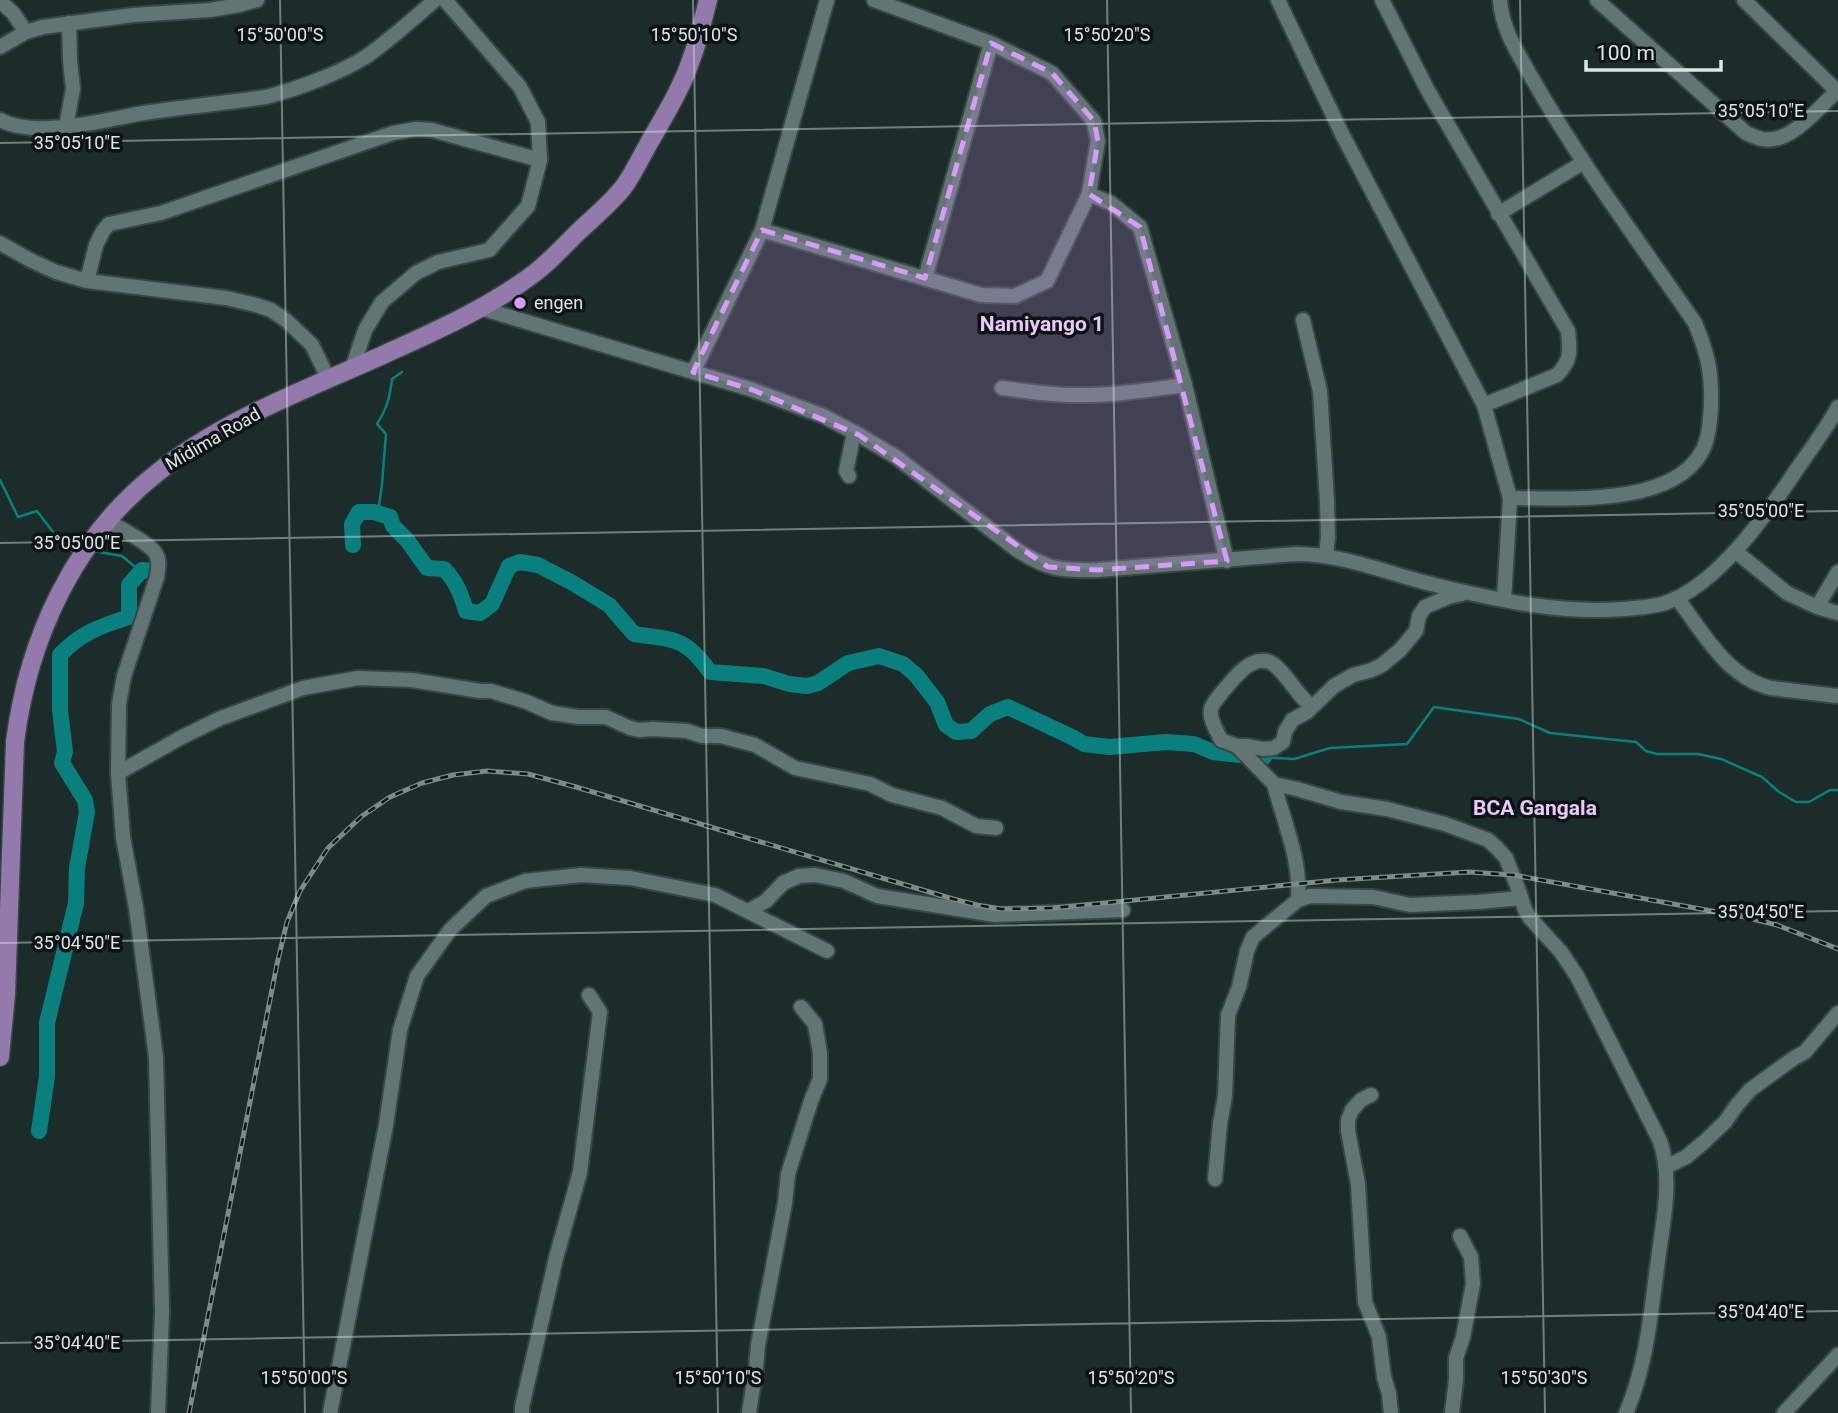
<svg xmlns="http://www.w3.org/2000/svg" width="1838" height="1413" font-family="Roboto,sans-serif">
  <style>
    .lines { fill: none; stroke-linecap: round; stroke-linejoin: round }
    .stream { stroke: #0a807e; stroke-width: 2.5 }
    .river { stroke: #0a807e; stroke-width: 16 }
    .minor-casing { stroke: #394646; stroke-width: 18 }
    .major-casing { stroke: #394646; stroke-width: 21 }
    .minor { stroke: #627574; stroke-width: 14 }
    .major { stroke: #9379ac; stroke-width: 18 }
    .rail-casing { stroke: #7d8b8a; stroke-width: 5 }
    .rail { stroke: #0c1312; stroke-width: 2.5; stroke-dasharray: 8; stroke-linecap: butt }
    .marked { fill: #d79bf9; fill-opacity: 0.2; stroke: #d79bf9; stroke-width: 5; stroke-dasharray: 14 9; stroke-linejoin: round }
    .ticks { fill: none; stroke: #dce6e5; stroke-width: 2; stroke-opacity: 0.45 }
    .poi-dot { fill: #d79bf9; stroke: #0c1312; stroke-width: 2.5 }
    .labels { text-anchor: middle; stroke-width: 7; stroke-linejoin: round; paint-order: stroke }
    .poi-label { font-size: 18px; fill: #dce6e5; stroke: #0c1312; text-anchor: start }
    .street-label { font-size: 18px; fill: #dce6e5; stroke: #0c1312 }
    .quarter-label { font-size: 21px; font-weight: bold; fill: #e9c8fd; stroke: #0c1312 }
    .ticks-label { font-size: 18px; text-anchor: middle; fill: #dce6e5; stroke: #0c1312; stroke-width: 7; stroke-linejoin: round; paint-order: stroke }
  </style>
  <rect width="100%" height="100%" fill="#1b2c2b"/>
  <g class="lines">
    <g class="stream">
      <path d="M0 480 18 517 37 511 56 536 72 551H76"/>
      <path d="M378 513 382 484 386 434 377 424C387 409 390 396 392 379L402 372"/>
      <path d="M93 551 122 556 134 566 142 570"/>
      <path d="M1264 757 1294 759 1330 748 1407 744 1434 707 1519 719 1550 733 1636 742 1646 751 1657 754H1698L1721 759 1762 777 1779 792 1796 802H1809L1830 790H1838"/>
    </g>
    <g class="river">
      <path d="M353 545 352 524 359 512H374L390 517 393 526 407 540 427 568 444 569C456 581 461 594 466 611L480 613 492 604 509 566 520 562 538 565 571 582 609 605 634 634C674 640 684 636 710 672L764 676 789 684 807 686 818 683 848 663 879 656 903 664 916 675 937 702 946 725 956 732 971 731 990 714 1008 707 1074 738 1084 744 1109 747 1166 742 1194 744 1213 752 1240 755"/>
      <path d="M1248 755 1264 757"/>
      <path d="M39 1131 47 1076V1023L76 903 77 868 87 812 85 800 62 763 65 752 60 710V655C80 633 101 626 129 617V585L142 570 154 571"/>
    </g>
    <defs>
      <g id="minor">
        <path d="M1278 0 1342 134 1484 405 1510 498 1504 600"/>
        <path d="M1382 0 1427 89 1568 331C1570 351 1572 359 1557 375L1484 405"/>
        <path d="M1500 0C1502 30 1518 53 1532 78 1580 163 1640 243 1695 323 1708 354 1712 373 1711 406 1710 421 1709 440 1701 453 1670 507 1563 498 1510 498"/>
        <path d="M1597 0 1746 133C1751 135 1757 138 1762 139 1790 145 1818 108 1837 91"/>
        <path d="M1744 0 1838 92"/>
        <path d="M0 1 13 13 26 32"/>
        <path d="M0 47 26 32 43 27 133 15 210 10 239 5 257 0"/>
        <path d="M0 120C35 139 104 120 143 113 184 107 225 103 266 97 297 89 341 73 367 56 391 39 413 19 435 0"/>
        <path d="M66 126 73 89 70 60 69 23"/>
        <path d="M1089 194 1111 203 1140 227 1185 385 1227 561"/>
        <path d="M1498 214 1584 162"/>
        <path d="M762 230 827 0"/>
        <path d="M0 243 30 260 56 272 87 281 226 298 256 305 271 310 287 321 312 345 329 380"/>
        <path d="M925 278 991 43"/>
        <path d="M87 281 96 245 103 231 109 224 161 213 393 133 416 129 432 130 540 160"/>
        <path d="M480 308 753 390 823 416 859 435 896 457 1017 550C1048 570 1061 571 1098 570L1296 554C1344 554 1389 574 1435 585 1497 600 1560 614 1623 609 1637 608 1652 607 1665 603 1718 585 1767 514 1797 469 1811 449 1826 429 1838 407"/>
        <path d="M1303 320 1320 391 1327 501 1328 537 1326 556"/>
        <path d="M352 369 365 330 382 302 416 273 438 262 489 250 528 206 540 160 538 122 520 87 445 0"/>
        <path d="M693 372 762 230 981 295 1015 296 1047 281 1089 194 1098 141 1094 121 1052 73 991 43 874 0"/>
        <path d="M1002 388C1026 391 1050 395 1074 395 1111 396 1148 390 1185 385"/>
        <path d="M849 476 846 471 854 433"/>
        <path d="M107 521C118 527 151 544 156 554 160 561 158 570 157 577L124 676 119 704 118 773 123 837 136 908 156 1057 162 1312 158 1413"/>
        <path d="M1735 551 1787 593 1817 607 1838 613"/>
        <path d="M1677 598C1702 631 1727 678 1771 688L1838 696"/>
        <path d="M1817 607 1838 572"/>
        <path d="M1312 707C1307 702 1301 697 1297 691 1290 683 1277 662 1266 661 1248 658 1233 680 1223 691 1219 697 1213 702 1211 709 1209 719 1217 731 1221 740L1237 746H1248L1263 749 1274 748 1283 742 1285 732 1292 720 1307 712 1334 686 1353 675 1372 670 1382 665 1400 650 1416 631 1419 616 1425 607 1448 597 1462 594"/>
        <path d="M1237 746 1274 784 1297 789 1341 802 1387 809 1445 824 1488 840 1497 848 1506 858 1519 891 1525 910 1530 918 1561 952 1577 976 1660 1141C1673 1179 1663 1221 1658 1260 1651 1312 1647 1364 1626 1413"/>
        <path d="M118 773 182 737 221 718 303 688 358 678 412 680 480 691H491L527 702 552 713 578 717H606L630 728 639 730 653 729 687 731 702 736H721L732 739 755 745 795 768 870 784 892 795 942 808 976 826 996 828"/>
        <path d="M1274 784C1284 823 1301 859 1298 900"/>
        <path d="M748 911 766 901 783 883 799 876 815 875 844 881 877 896 995 915 1123 910"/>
        <path d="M1371 1095 1361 1100 1352 1110 1348 1120V1131L1358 1184 1365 1302 1379 1337 1384 1377 1389 1394 1391 1413"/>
        <path d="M1666 1167 1686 1157 1704 1142 1725 1122 1737 1105 1750 1090 1794 1058 1805 1052 1838 1013"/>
        <path d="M1215 1179 1220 1124 1225 1096 1228 1015 1239 987 1247 951 1253 937 1298 900 1310 896 1373 897 1410 905 1478 902 1521 898"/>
        <path d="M330 1413 386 1125 400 1030 417 976 450 930 486 896 525 881 581 875 630 878 715 895 827 951"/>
        <path d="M522 1413V1407L556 1258 580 1172 600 1012 589 995"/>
        <path d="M749 1413 756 1368 758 1345 785 1203 788 1174 811 1101 820 1079V1053L815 1024 801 1007"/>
        <path d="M1452 1413 1456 1380V1358L1463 1337 1473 1284 1471 1257 1460 1236"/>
        <path d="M1784 1413 1838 1355"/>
      </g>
      <path id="major" d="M0 1057 6 994 15 742C28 639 74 538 157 473 224 419 308 389 385 354 436 331 492 306 536 272 550 261 563 247 575 235 590 220 613 202 625 185 634 172 641 157 649 143 665 115 682 88 692 57 699 39 703 19 708 0"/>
    </defs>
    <use href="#minor" class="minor-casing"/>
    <use href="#major" class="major-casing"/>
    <use href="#minor" class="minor"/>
    <use href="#major" class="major"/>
    <defs>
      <path id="rail" d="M189 1413 277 964 287 922 300 891 328 848 362 816 390 797 422 783 453 775 487 771 528 774 576 787 953 899 977 905 1001 909 1054 908 1337 880 1469 872 1513 875 1745 917 1777 925 1838 949"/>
    </defs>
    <use href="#rail" class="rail-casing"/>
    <use href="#rail" class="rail"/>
  </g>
  <path class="marked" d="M991 43 1052 73 1094 121 1098 141 1089 194 1140 227 1227 561 1098 570 1048 567 859 435 753 390 693 372 762 230 925 278Z"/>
  <path class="ticks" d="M280 0 305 1413M693 0 718 1413M1107 0 1131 1413M1520 0 1545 1413M0 143 1838 111M0 543 1838 511M0 943 1838 911M0 1343 1838 1311"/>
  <circle class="poi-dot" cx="520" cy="303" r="7"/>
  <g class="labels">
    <g class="poi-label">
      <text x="534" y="309">engen</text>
    </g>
    <g class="street-label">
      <text transform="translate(213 439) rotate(-30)" y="6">Midima Road</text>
    </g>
    <g class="quarter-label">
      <text x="1042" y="331">Namiyango 1</text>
      <text x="1535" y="815">BCA Gangala</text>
    </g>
  </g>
  <g class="ticks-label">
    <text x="280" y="41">15°50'00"S</text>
    <text x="694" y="41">15°50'10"S</text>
    <text x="1107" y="41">15°50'20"S</text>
    <text x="1761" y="117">35°05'10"E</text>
    <text x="77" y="149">35°05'10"E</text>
    <text x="1761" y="517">35°05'00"E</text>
    <text x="77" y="549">35°05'00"E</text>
    <text x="1761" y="918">35°04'50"E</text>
    <text x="77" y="949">35°04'50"E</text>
    <text x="1761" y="1318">35°04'40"E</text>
    <text x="77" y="1349">35°04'40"E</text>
    <text x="304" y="1384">15°50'00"S</text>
    <text x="718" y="1384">15°50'10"S</text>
    <text x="1131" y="1384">15°50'20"S</text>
    <text x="1544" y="1384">15°50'30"S</text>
  </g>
  <path d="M1586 60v10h135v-10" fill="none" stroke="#dce6e5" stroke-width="3.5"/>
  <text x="1596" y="60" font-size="21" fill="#dce6e5" stroke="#0c1312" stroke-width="5" paint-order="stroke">100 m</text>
</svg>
